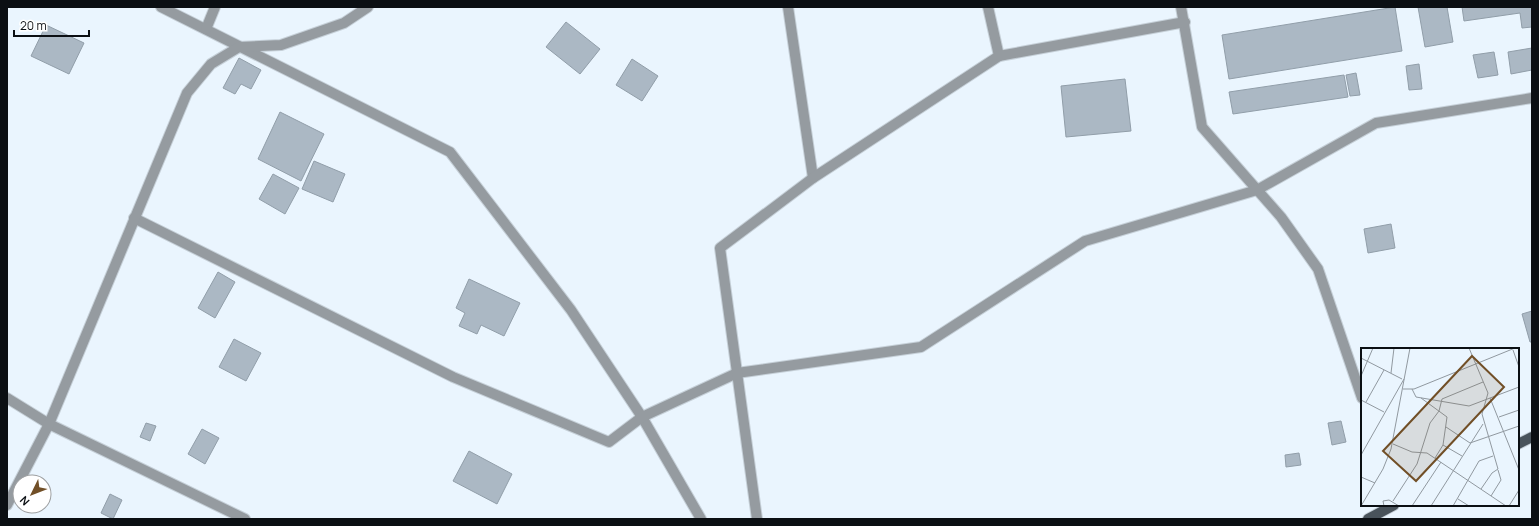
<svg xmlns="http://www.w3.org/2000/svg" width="1539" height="526" font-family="Manrope,sans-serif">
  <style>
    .building { fill: #abb8c4; stroke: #919ea9 }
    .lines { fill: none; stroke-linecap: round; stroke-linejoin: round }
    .minor-casing { stroke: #c6d0d8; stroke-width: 12 }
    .primary-casing { stroke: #c6d0d8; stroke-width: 12 }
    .minor { stroke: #959ba0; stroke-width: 10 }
    .primary { stroke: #49535b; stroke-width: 10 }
    .inset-road { fill: none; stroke: #9199a0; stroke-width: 1 }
    .view { fill: #714f27; fill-opacity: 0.15; stroke: #714f27; stroke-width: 2 }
    .inset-edge { fill: none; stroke: #0b0f13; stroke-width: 2 }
  </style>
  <rect width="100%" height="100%" fill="#eaf5fe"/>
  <g class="building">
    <path d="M1395 7 1402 51 1229 79 1222 35Z"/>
    <path d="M1418 7H1447L1453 42 1425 47Z"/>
    <path d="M1462 7H1532V27L1522 28 1520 13 1464 21Z"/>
    <path d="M566 22 600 49 580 74 546 47Z"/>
    <path d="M46 25 84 43 69 74 31 56Z"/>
    <path d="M1532 48V70L1511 74 1508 52Z"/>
    <path d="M1494 52 1498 75 1478 78 1473 55Z"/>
    <path d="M239 58 261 70 251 89 241 84 235 94 223 88Z"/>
    <path d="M632 59 658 76 642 101 616 85Z"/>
    <path d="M1419 64 1422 89 1409 90 1406 66Z"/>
    <path d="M1356 73 1360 95 1350 96 1346 75Z"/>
    <path d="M1344 75 1348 97 1233 114 1229 92Z"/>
    <path d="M1125 79 1131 131 1066 137 1061 86Z"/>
    <path d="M280 112 324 134 301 181 258 159Z"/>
    <path d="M314 161 345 174 333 202 302 189Z"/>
    <path d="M273 174 299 188 285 214 259 199Z"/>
    <path d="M1391 224 1395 248 1368 253 1364 229Z"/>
    <path d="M218 272 235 282 215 318 198 308Z"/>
    <path d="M469 279 520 303 504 336 481 325 477 334 459 326 465 313 456 308Z"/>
    <path d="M1532 311V342H1530L1522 314Z"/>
    <path d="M234 339 261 353 246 381 219 367Z"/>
    <path d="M1341 421 1346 442 1332 445 1328 423Z"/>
    <path d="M146 423 156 426 150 441 140 437Z"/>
    <path d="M202 429 219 438 205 464 188 454Z"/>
    <path d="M469 451 512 474 497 504 453 481Z"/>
    <path d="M1299 453 1301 465 1286 467 1285 455Z"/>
    <path d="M110 494 122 500 113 519 101 513Z"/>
  </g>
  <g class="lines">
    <defs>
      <g id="minor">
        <path d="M161 7 450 152 571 310 642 417 701 519"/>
        <path d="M788 7 813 178"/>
        <path d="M988 7 999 56"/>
        <path d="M1181 7 1202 127 1281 217 1318 269 1362 398"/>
        <path d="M206 29 215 7"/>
        <path d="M134 218 453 377 609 442 642 417 737 373 921 347 1085 241 1257 190 1376 123 1532 98"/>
        <path d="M7 398 49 424 245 519"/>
        <path d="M7 505 49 424 187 93 211 64 239 47 281 45 344 23 368 7"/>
        <path d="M757 519 720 248 813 178 999 56 1185 22"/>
      </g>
      <g id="primary">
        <path d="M1518 444 1532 437"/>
        <path d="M1368 519 1394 505"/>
      </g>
    </defs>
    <use href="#minor" class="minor-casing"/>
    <use href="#primary" class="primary-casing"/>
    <use href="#minor" class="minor"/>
    <use href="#primary" class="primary"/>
  </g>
  <g transform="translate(1361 348)">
    <rect width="158" height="158" fill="#eaf5fe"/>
    <path class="inset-road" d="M108 0 127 45 121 66 137 121 131 125 120 141M152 2 158 19M0 10 41 31M30 25 33 0M0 28 12 0M42 41H53L154 0M51 41 55 49 108 58 158 39M60 50 86 69 82 97 74 110M129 50 158 122M0 52 23 64M5 54 23 22M138 69 158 62M85 79 109 95 158 78M32 96 51 104 66 105 145 158M82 97 101 108M0 107 43 31M0 129 14 135M130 148 140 132 137 122M97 151 108 158M32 153 56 116 69 75 78 63 81 51 122 34M0 158 22 121 30 101 49 0M23 158 22 153 28 152 38 158M51 158 80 114M70 158 122 76M92 158 118 113 132 108M148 158 158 142"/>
    <path class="view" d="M111 8 143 39 55 133 22 103Z"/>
    <rect width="158" height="158" class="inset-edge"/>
  </g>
  <rect width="1539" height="526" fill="none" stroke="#0b0f13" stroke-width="16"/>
  <g transform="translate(32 494) rotate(227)"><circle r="19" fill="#ffffff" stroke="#9d9fa1"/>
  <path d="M0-3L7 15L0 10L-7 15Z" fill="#714f27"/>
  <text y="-6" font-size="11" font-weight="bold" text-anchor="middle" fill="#0b0f13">N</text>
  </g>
  <path d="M14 30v6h75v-6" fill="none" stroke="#0b0f13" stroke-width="2"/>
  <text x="20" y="30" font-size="12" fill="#0b0f13" stroke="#ffffff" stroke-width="3" paint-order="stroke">20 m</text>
</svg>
